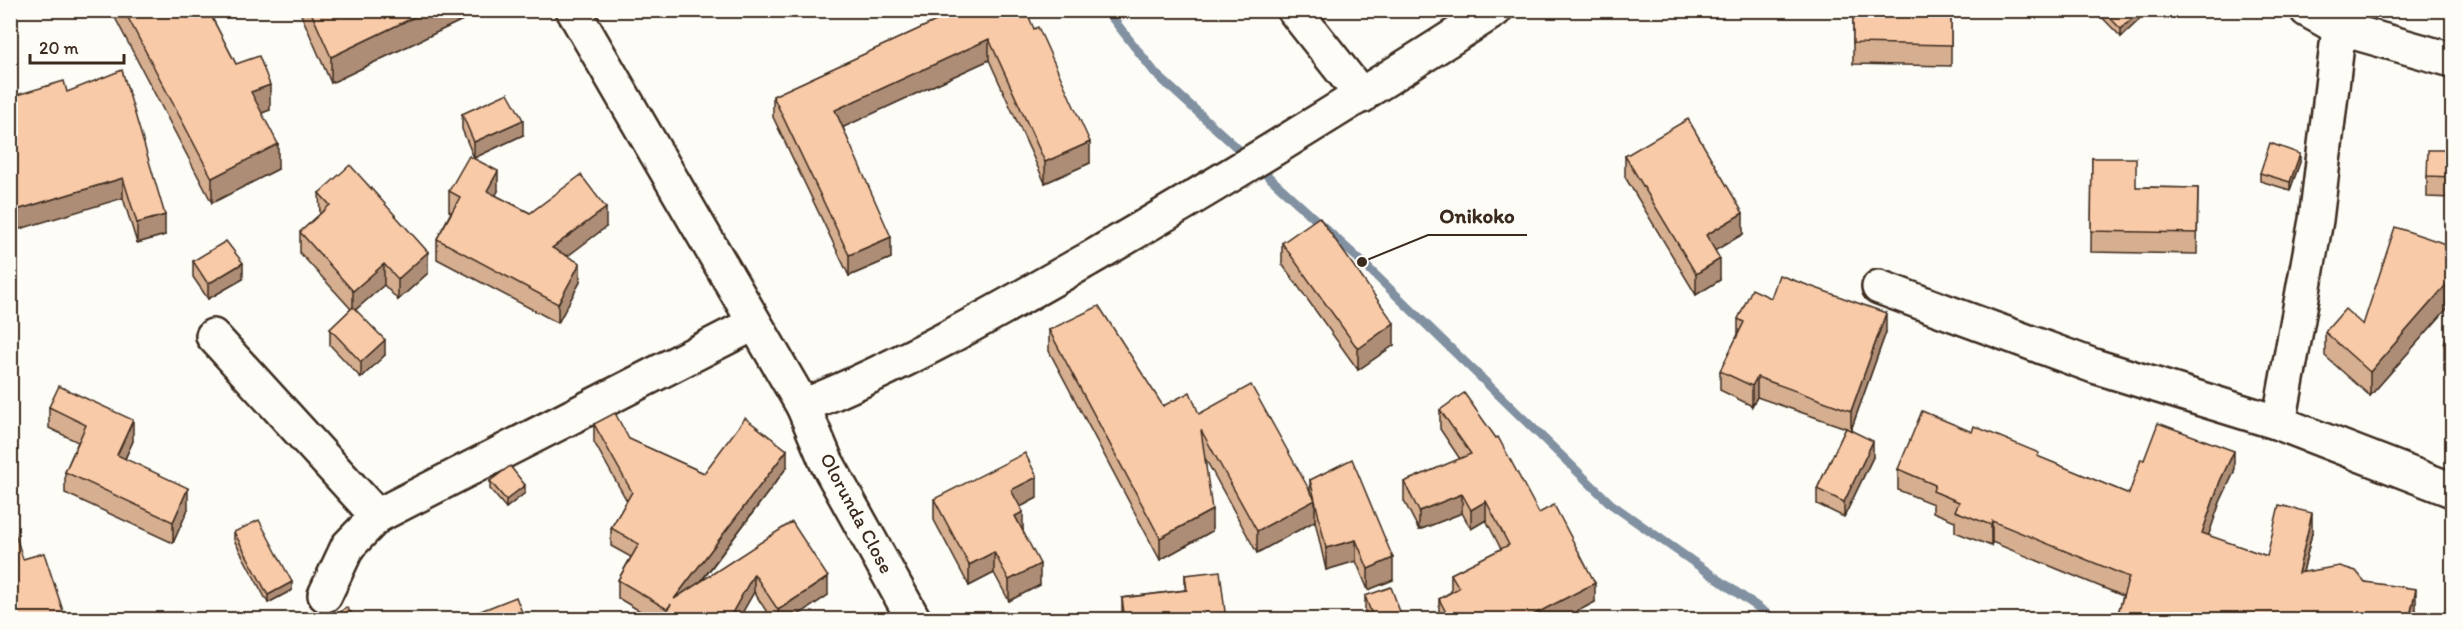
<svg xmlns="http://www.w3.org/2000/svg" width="2463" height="630" font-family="Itim,sans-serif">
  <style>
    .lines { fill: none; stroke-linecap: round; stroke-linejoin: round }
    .stream { stroke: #8191a1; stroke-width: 9 }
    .minor-casing { stroke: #3b2a1e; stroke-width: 38 }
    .major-casing { stroke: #3b2a1e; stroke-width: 38 }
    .minor { stroke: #fdfcf7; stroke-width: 33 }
    .major { stroke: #fdfcf7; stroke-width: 33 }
    .wall { fill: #d6ae90; stroke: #3b2a1e; stroke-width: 1.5 }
    .shaded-wall { fill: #ae8d76; stroke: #3b2a1e; stroke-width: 1.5 }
    .building { fill: #f9caa8; stroke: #3b2a1e; stroke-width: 1.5 }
    .labels { text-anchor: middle; stroke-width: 6; stroke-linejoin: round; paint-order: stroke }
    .street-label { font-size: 20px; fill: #3b2a1e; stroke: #fdfcf7 }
    .leader { fill: none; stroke: #3b2a1e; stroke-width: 2 }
    .callout-dot { fill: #3b2a1e; stroke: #fdfcf7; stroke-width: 2 }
    .callout-label { font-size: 21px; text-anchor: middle; font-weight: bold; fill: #3b2a1e; stroke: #fdfcf7; stroke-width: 6; stroke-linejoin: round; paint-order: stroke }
  </style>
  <rect width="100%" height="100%" fill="#fdfcf7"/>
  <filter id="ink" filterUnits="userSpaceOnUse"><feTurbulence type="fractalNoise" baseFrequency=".0167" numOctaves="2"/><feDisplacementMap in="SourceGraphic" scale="12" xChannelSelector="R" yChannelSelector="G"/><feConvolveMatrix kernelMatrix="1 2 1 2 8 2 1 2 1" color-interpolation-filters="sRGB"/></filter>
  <g filter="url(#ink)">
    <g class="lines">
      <g class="stream">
        <path d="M1106 10 1156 74 1247 157"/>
        <path d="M1257 166 1362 262 1611 504 1776 620"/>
      </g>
      <defs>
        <g id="minor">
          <path d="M1294 10 1362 96"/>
          <path d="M1879 287 2094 366 2279 423 2452 490"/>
          <path d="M213 336 377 516"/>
          <path d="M803 406 826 461 914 620"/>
          <path d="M2279 423 2316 220 2339 28"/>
          <path d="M325 595 348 546 377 516 753 324"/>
        </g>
        <g id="major">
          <path d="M573 10 803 406C902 366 996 312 1089 259 1227 179 1361 96 1495 10"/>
          <path d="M2307 10 2339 28 2452 60"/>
        </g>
      </defs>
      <use href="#minor" class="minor-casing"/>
      <use href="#major" class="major-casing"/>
      <use href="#minor" class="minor"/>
      <use href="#major" class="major"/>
    </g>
    <g class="wall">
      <path d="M111 10H208L236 64 270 110 262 113 278 169 212 203Z"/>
      <path d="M299 10H475V14L331 83Z"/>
      <path d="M960 10 1034 29 1090 163 1045 183 989 60 843 127 891 258 849 276 773 117V96Z"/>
      <path d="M1811 10H1951V66L1853 64V12H1811Z"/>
      <path d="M2095 10H2138L2139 20 2121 37Z"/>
      <path d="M67 92 165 235 137 243 123 198Z"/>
      <path d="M462 114 523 135 474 158 462 129Z"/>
      <path d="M2452 150V198L2427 197V176Z"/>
      <path d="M1625 156 1743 234 1715 250 1720 280 1696 295 1625 177Z"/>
      <path d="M2092 158 2136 187 2198 188 2197 254 2091 252Z"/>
      <path d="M2300 162 2290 190 2260 181V173Z"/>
      <path d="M449 191H498L495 195 530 213 606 227 567 256 580 282 558 323 437 259V239L451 212 449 211Z"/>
      <path d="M319 193 428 273 398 300 384 285 355 310 385 355 361 378 330 345V329L351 309 300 253V232L320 214Z"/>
      <path d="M1282 243 1394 345 1358 370 1282 264Z"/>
      <path d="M2452 246V303L2370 396 2325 356V332L2363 325Z"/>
      <path d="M193 261 243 279 208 299 193 277Z"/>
      <path d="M1771 298 1886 332 1851 430 1873 457 1844 517 1817 504V489L1846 428 1757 397 1752 406 1720 390V371L1738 335V319Z"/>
      <path d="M2452 319V374L2444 371V345Z"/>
      <path d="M1049 330 1163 406 1199 414 1310 491V480L1393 580 1368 590 1356 561 1326 570 1315 521 1257 553 1205 458 1212 531 1160 560 1049 351Z"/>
      <path d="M49 407 133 441 125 459 188 509 173 543 65 493V472L78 442 49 428Z"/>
      <path d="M1440 410 1539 513 1595 602 1561 620H1440L1439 618V599L1451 592V574L1501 549 1486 520 1471 529 1462 513 1419 530 1404 501V482L1460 459 1440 429Z"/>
      <path d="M594 424 629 439 704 473 787 467 701 582 792 522 828 595 791 620H772L754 592 738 620H655L618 598V580L631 557 611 546V528L627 501 594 442Z"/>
      <path d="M1972 432 2039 457 2129 494 2144 460 2234 472 2220 502 2208 536 2267 556 2312 533 2303 572 2365 582 2416 610 2414 620H2116L2123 596 1992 542 1991 546 1955 532V521L1933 512V504L1898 490V469Z"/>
      <path d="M490 481 525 493 506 508 490 489Z"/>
      <path d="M1037 498 1020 507 1023 531 1040 585 1009 601 994 573 969 586 934 520V499Z"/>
      <path d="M234 532 292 590 268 603 234 540Z"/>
      <path d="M1185 575 1226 620H1122V598L1185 590Z"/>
      <path d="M1365 596 1403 620H1368L1365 612Z"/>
    </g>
    <g class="shaded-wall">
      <path d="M429 10H475V14L331 83V57Z"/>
      <path d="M2139 12V20L2121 37V29Z"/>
      <path d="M989 39V60L835 131V110Z"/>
      <path d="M270 85V110L251 117V92Z"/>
      <path d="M523 120V135L474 158V142Z"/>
      <path d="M1090 142V163L1045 183V162Z"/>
      <path d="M278 144V169L212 203V178Z"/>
      <path d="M2300 154V162L2290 190V182Z"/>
      <path d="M498 171V191L487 211V191Z"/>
      <path d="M123 178V198L10 232V212Z"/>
      <path d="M606 208V227L552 268V248Z"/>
      <path d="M1743 213V234L1706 256V235Z"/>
      <path d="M165 215V235L137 243V223Z"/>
      <path d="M891 237V258L849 276V255Z"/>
      <path d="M428 252V273L398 300V279Z"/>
      <path d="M1720 259V280L1696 295V274Z"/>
      <path d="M243 263V279L208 299V284Z"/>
      <path d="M580 263V282L558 323V304Z"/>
      <path d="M384 264V285L353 312V291Z"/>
      <path d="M2452 278V303L2370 396V372Z"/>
      <path d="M1886 313V332L1851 430V411Z"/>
      <path d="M1394 323V345L1358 370V349Z"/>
      <path d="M385 340V355L361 378V362Z"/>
      <path d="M1757 377V397L1752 406V386Z"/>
      <path d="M133 420V441L117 476V455Z"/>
      <path d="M1873 441V457L1844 517V502Z"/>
      <path d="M787 450V467L674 617V599Z"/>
      <path d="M2234 451V472L2220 502 2202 554V533L2220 481Z"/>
      <path d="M1037 477V498L1011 512V490Z"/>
      <path d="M525 485V493L506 508V500Z"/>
      <path d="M188 488V509L173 543V522Z"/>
      <path d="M1462 494V513L1419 530V511Z"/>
      <path d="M1315 500V521L1257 553V531Z"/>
      <path d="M1486 501V520L1471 529V510Z"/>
      <path d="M1212 510V531L1160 560V538Z"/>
      <path d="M1023 512V533L1015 516Z"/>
      <path d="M2312 513V533L2298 594V573Z"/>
      <path d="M1992 521V542L1991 546V525Z"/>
      <path d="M1356 540V561L1326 570V548Z"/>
      <path d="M994 552V573L969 586V565Z"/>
      <path d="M1393 558V580L1368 590V569Z"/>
      <path d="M1040 564V585L1009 601V580Z"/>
      <path d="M754 574V592L738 620H728Z"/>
      <path d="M828 577V595L791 620H778V610Z"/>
      <path d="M292 582V590L268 603V595Z"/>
      <path d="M1595 583V602L1561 620H1527V618Z"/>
      <path d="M2416 589V610L2414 620H2409Z"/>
      <path d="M64 614V620H59V615Z"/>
    </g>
    <g class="building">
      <path d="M124 10H208L236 64 259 56 270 85 251 92 278 144 212 178Z"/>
      <path d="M310 10H429L331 57Z"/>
      <path d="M960 10H1026L1034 29 1038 27 1090 142 1045 162 989 39 835 110 891 237 849 255 773 96Z"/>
      <path d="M1853 10H1951V45L1853 43Z"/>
      <path d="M2102 10H2138L2139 12 2121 29Z"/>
      <path d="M122 70 165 215 137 223 123 178 10 212V97L64 81 67 92Z"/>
      <path d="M508 93 523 120 474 142 462 114Z"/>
      <path d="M1688 119 1743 213 1706 235 1720 259 1696 274 1625 156Z"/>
      <path d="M2270 143 2300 154 2290 182 2260 173Z"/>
      <path d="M2428 150H2452V177L2427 176Z"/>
      <path d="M469 156 498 171 487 191 530 213 581 175 606 208 552 248 580 263 558 304 437 239 460 197 449 191Z"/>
      <path d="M2092 158H2136V187L2198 188 2197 233 2091 231Z"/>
      <path d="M350 165 428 252 398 279 384 264 353 291 300 232 330 205 319 193Z"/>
      <path d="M1319 217 1394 323 1358 349 1282 243Z"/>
      <path d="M2395 227 2452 246V278L2370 372 2325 332 2345 309 2363 325Z"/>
      <path d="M226 241 243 263 208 284 193 261Z"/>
      <path d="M1779 275 1886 313 1851 411 1757 377 1752 386 1720 371 1744 322 1738 319 1752 289 1771 298Z"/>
      <path d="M1099 306 1163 406 1190 392 1199 414 1251 385 1315 500 1310 480 1352 459 1393 558 1368 569 1356 540 1326 548 1315 500 1257 531 1201 430 1212 510 1160 538 1049 330Z"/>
      <path d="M353 307 385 340 361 362 330 329Z"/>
      <path d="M2452 319V348L2444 345Z"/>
      <path d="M59 386 133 420 117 455 188 488 173 522 65 472 86 425 49 407Z"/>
      <path d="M1464 393 1496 438 1498 437 1539 513 1554 505 1595 583 1527 618 1528 620H1450L1439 599 1459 588 1451 574 1509 545 1486 501 1471 510 1462 494 1419 511 1404 482 1471 454 1440 410Z"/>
      <path d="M1922 411 1972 432 1974 426 2039 453 2037 456 2129 494 2141 459 2144 460 2158 423 2234 451 2220 481 2202 533 2267 556 2279 505 2312 513 2298 573 2340 566 2356 571 2365 582 2416 589 2409 620H2116L2129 577 1992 521 1991 525 1955 511 1959 502 1933 491 1935 485 1898 469Z"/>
      <path d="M615 413 629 439 704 473 745 418 787 450 674 599 792 522 828 577 778 610 754 574 728 620H662L671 604 667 609 618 580 639 544 611 528 632 492 594 424Z"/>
      <path d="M1846 428 1873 441 1844 502 1817 489Z"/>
      <path d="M1025 453 1037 477 1011 490 1023 512 1015 516 1040 564 1009 580 994 552 969 565 934 499Z"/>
      <path d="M510 466 525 485 506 500 490 481Z"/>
      <path d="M10 517 23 559 44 553 64 614 59 615 60 620H10Z"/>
      <path d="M259 520 292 582 268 595 234 532Z"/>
      <path d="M1220 571 1226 620H1125L1122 598 1187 590 1185 575Z"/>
      <path d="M1391 587 1403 620H1374L1365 596Z"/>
      <path d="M516 597 525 620H458Z"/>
      <path d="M346 607 358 620H332Z"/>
    </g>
  </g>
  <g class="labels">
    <g class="street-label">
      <text transform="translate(857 513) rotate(62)" y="7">Olorunda Close</text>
    </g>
  </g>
  <path class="leader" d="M1362 262L1428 235H1527"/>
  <circle class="callout-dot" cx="1362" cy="262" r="6"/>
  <g class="callout-label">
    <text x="1477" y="223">Onikoko</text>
  </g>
  <rect width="2463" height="630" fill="none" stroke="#fdfcf7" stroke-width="36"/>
  <rect x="18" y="18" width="2427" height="594" fill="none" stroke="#3b2a1e" stroke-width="2" filter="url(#ink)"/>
  <path d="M30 54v9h94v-9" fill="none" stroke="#3b2a1e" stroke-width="3"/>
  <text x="39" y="54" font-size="18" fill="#3b2a1e" stroke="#fdfcf7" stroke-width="4.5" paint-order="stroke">20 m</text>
</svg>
